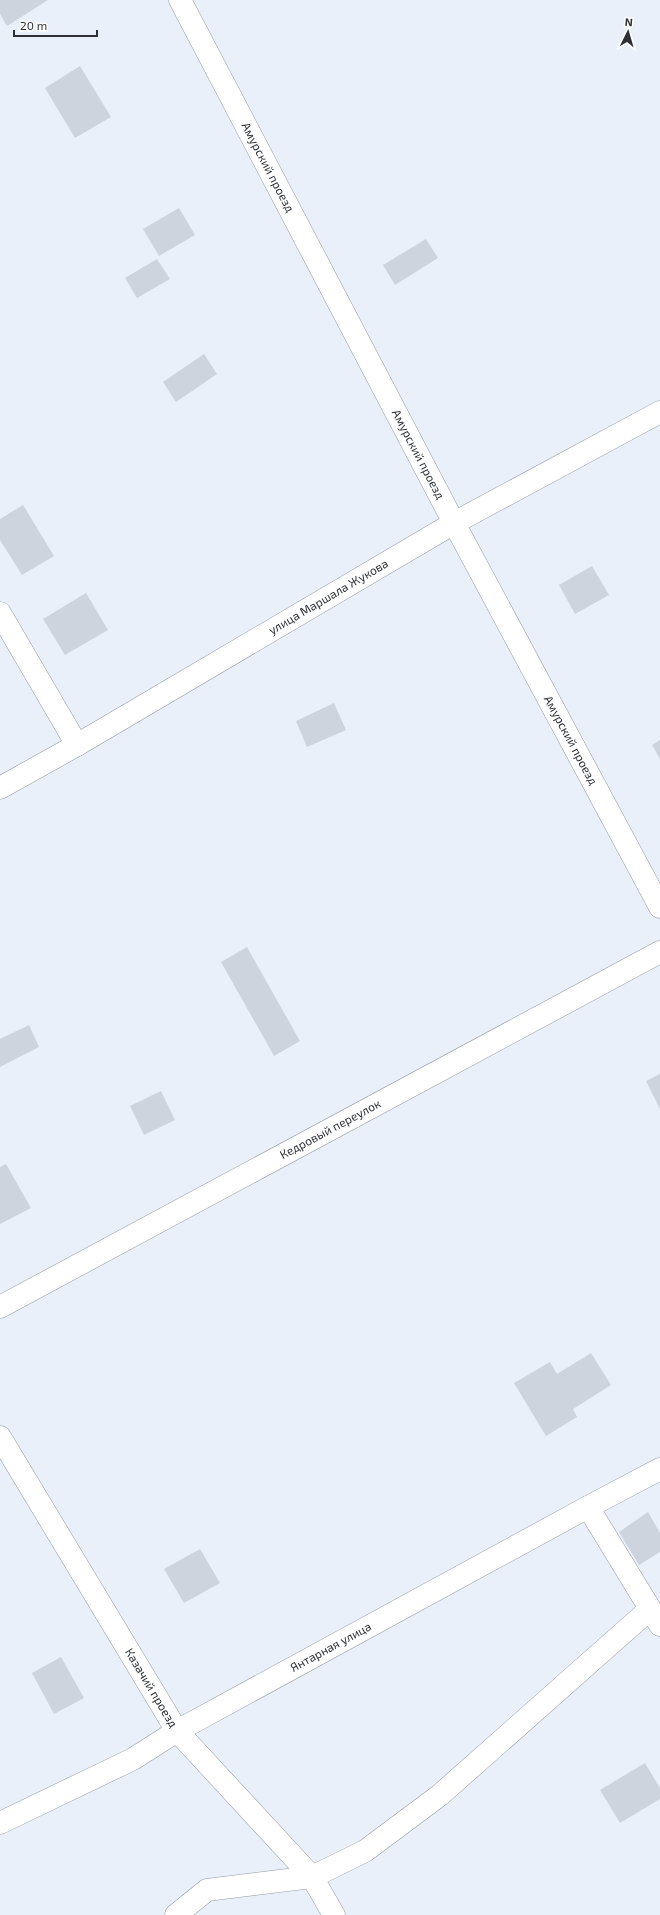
<svg xmlns="http://www.w3.org/2000/svg" width="660" height="1915" font-family="'Exo 2',sans-serif">
  <style>
    .building { fill: #cdd4dd }
    .lines { fill: none; stroke-linecap: round; stroke-linejoin: round }
    .street-casing { stroke: #9499a2; stroke-width: 23 }
    .street { stroke: #fff; stroke-width: 22 }
    .labels { text-anchor: middle; stroke-width: 3; stroke-linejoin: round; paint-order: stroke }
    .street-label { font-size: 12px; fill: #2d3034; stroke: #fff }
  </style>
  <rect width="100%" height="100%" fill="#eaf0fa"/>
  <g class="building">
    <path d="M0 0H48L7 26 0 14Z"/>
    <path d="M80 66 111 117 75 138 45 88Z"/>
    <path d="M179 208 195 235 159 256 143 229Z"/>
    <path d="M426 239 438 258 395 285 383 265Z"/>
    <path d="M157 259 170 279 137 298 125 278Z"/>
    <path d="M204 354 217 374 176 402 163 382Z"/>
    <path d="M23 505 54 556 22 575 0 540V519Z"/>
    <path d="M592 566 609 595 575 614 559 585Z"/>
    <path d="M86 593 108 630 65 655 43 619Z"/>
    <path d="M334 703 346 730 307 747 296 721Z"/>
    <path d="M660 740V759L652 745Z"/>
    <path d="M247 947 300 1041 274 1056 221 962Z"/>
    <path d="M29 1025 39 1047 0 1067V1039Z"/>
    <path d="M660 1074V1109L646 1081Z"/>
    <path d="M161 1091 175 1120 144 1135 130 1106Z"/>
    <path d="M6 1164 31 1208 0 1224V1167Z"/>
    <path d="M591 1353 611 1385 573 1409 577 1417 546 1436 514 1383 550 1362 557 1374Z"/>
    <path d="M648 1512 660 1533V1552L639 1565 619 1532Z"/>
    <path d="M200 1549 220 1583 184 1603 164 1569Z"/>
    <path d="M61 1657 84 1698 54 1714 32 1673Z"/>
    <path d="M645 1763 660 1788V1799L620 1823 600 1790Z"/>
  </g>
  <g class="lines">
    <defs>
      <g id="street">
        <path id="s1" d="M180 0 454 523 660 907"/>
        <path d="M0 613 77 745"/>
        <path id="s2" d="M0 788 77 745 454 523 660 412"/>
        <path id="s3" d="M0 1307 660 952"/>
        <path id="s4" d="M0 1437 177 1731 312 1877 334 1915"/>
        <path d="M588 1507 660 1625"/>
        <path id="s5" d="M0 1823 133 1759 177 1731 588 1507 660 1469"/>
        <path d="M176 1915 207 1890 312 1877 365 1851 440 1795 650 1609"/>
      </g>
    </defs>
    <use href="#street" class="street-casing"/>
    <use href="#street" class="street"/>
  </g>
  <g class="labels">
    <g class="street-label">
      <text dy="4" stroke="none"><textPath href="#s1" startOffset="189">Амурский проезд</textPath></text>
      <text dy="4" stroke="none"><textPath href="#s1" startOffset="513">Амурский проезд</textPath></text>
      <text dy="4" stroke="none"><textPath href="#s2" startOffset="380">улица Маршала Жукова</textPath></text>
      <text dy="4" stroke="none"><textPath href="#s1" startOffset="837">Амурский проезд</textPath></text>
      <text dy="4" stroke="none"><textPath href="#s3" startOffset="375">Кедровый переулок</textPath></text>
      <text dy="4" stroke="none"><textPath href="#s5" startOffset="375">Янтарная улица</textPath></text>
      <text dy="4" stroke="none"><textPath href="#s4" startOffset="293">Казачий проезд</textPath></text>
    </g>
  </g>
  <g transform="translate(628 32) rotate(5)" stroke="#ffffff" stroke-width="3" paint-order="stroke">
  <path d="M0-3L7 15L0 10L-7 15Z" fill="#2d3034"/>
  <text y="-6" font-size="11" font-weight="bold" text-anchor="middle" fill="#2d3034">N</text>
  </g>
  <path d="M14 30v6h83v-6" fill="none" stroke="#2d3034" stroke-width="2"/>
  <text x="20" y="30" font-size="12" fill="#2d3034" stroke="#ffffff" stroke-width="3" paint-order="stroke">20 m</text>
</svg>
